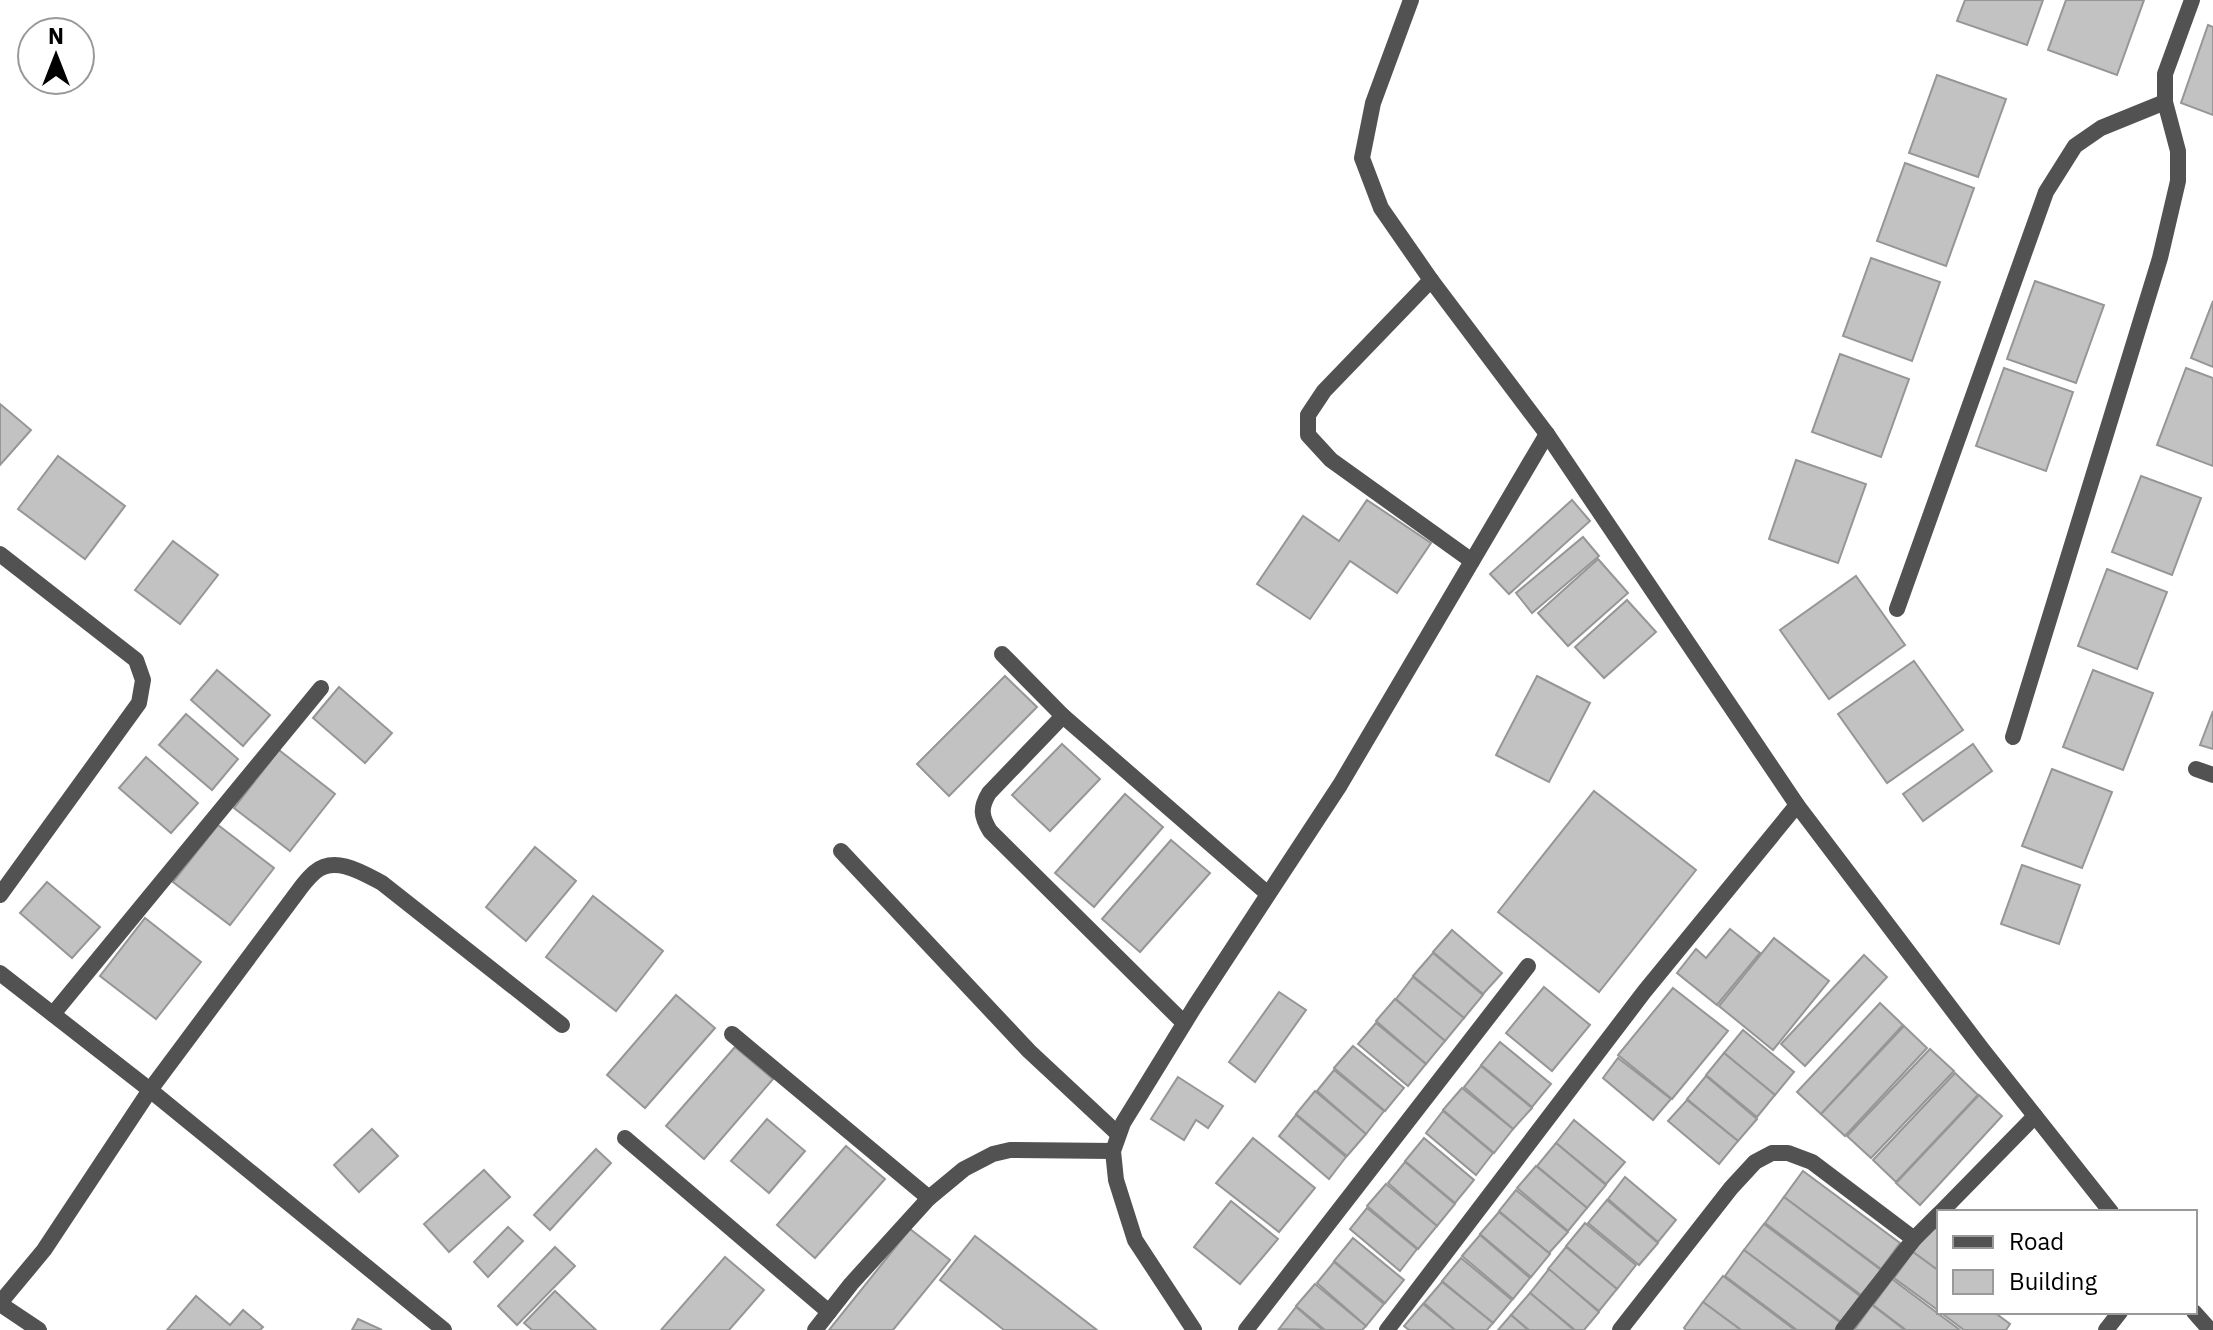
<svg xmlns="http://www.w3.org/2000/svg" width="2213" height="1330" font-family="'IBM Plex Sans',sans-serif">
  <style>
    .building { fill: #c2c2c2; stroke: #969696; stroke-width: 2 }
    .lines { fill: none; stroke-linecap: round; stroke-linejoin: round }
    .service { stroke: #525252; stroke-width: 16 }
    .minor { stroke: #525252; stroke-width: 16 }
  </style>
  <rect width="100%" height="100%" fill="#fff"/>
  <g class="building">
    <path d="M1965 0H2043L2027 45 1957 21Z"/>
    <path d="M2066 0H2144L2117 75 2048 50Z"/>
    <path d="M2208 25 2213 27V115L2181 103Z"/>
    <path d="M1937 75 2006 99 1978 177 1909 153Z"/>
    <path d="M1905 163 1974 188 1946 266 1877 241Z"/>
    <path d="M1871 258 1940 282 1912 361 1843 336Z"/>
    <path d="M2035 281 2104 305 2076 383 2007 359Z"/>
    <path d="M2213 301V367L2191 358Z"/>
    <path d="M1840 354 1909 379 1881 457 1812 432Z"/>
    <path d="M2004 368 2073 392 2046 471 1976 446Z"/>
    <path d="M2186 368 2213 378V466L2157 445Z"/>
    <path d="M0 404 31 430 0 465Z"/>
    <path d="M58 456 125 506 85 559 18 509Z"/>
    <path d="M1796 460 1866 484 1838 563 1769 539Z"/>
    <path d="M2141 476 2201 498 2172 575 2112 552Z"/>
    <path d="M1367 500 1431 543 1397 593 1350 561 1310 619 1257 584 1303 516 1339 541Z"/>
    <path d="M1572 500 1590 521 1509 594 1490 574Z"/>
    <path d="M1583 537 1599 556 1532 613 1516 593Z"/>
    <path d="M173 541 218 575 180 624 135 590Z"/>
    <path d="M1598 559 1628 593 1568 646 1538 613Z"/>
    <path d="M2107 569 2167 592 2137 669 2078 646Z"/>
    <path d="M1856 576 1905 645 1829 699 1780 630Z"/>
    <path d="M1627 600 1656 632 1604 678 1575 647Z"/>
    <path d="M1914 661 1963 730 1887 783 1838 714Z"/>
    <path d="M217 670 270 715 243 746 191 700Z"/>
    <path d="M2093 670 2153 693 2123 770 2063 747Z"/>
    <path d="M1005 676 1037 707 949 796 917 764Z"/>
    <path d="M1537 676 1590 703 1549 782 1496 755Z"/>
    <path d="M339 687 392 733 365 763 313 718Z"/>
    <path d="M2213 711V749L2200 745Z"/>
    <path d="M186 714 238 759 212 790 159 745Z"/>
    <path d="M1062 744 1100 779 1050 831 1012 795Z"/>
    <path d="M1973 744 1992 771 1923 821 1903 794Z"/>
    <path d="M279 750 335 794 290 851 234 808Z"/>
    <path d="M146 757 198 803 171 833 119 788Z"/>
    <path d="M2052 769 2112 792 2082 868 2022 846Z"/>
    <path d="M1594 791 1696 870 1599 992 1498 912Z"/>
    <path d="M1125 794 1163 827 1094 907 1055 873Z"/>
    <path d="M218 825 274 868 230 925 173 882Z"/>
    <path d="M1171 840 1210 873 1140 952 1102 919Z"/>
    <path d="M535 847 576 881 526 941 486 907Z"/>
    <path d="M2022 865 2080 885 2059 944 2001 924Z"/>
    <path d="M47 882 100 927 72 958 20 913Z"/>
    <path d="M593 896 663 951 616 1011 546 957Z"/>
    <path d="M145 918 201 962 156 1019 100 976Z"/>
    <path d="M1730 929 1760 953 1717 1005 1677 973 1696 949 1706 958Z"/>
    <path d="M1452 930 1502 973 1483 994 1433 952Z"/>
    <path d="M1774 938 1829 981 1773 1050 1719 1006Z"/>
    <path d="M1433 953 1483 995 1464 1018 1413 976Z"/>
    <path d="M1864 955 1887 977 1805 1066 1781 1044Z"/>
    <path d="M1413 977 1464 1018 1445 1041 1396 999Z"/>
    <path d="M1544 987 1590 1025 1552 1071 1506 1033Z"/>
    <path d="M1673 988 1728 1031 1672 1099 1618 1055Z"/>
    <path d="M1279 992 1306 1010 1255 1082 1229 1062Z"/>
    <path d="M676 995 715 1028 645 1108 607 1075Z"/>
    <path d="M1395 999 1445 1041 1426 1064 1376 1021Z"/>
    <path d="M1880 1003 1903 1025 1821 1114 1797 1092Z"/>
    <path d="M1376 1023 1426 1064 1408 1086 1358 1044Z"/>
    <path d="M1904 1026 1927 1048 1845 1136 1821 1114Z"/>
    <path d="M1743 1030 1794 1072 1775 1095 1724 1053Z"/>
    <path d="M1500 1042 1551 1084 1532 1107 1481 1065Z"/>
    <path d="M1353 1046 1404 1088 1385 1111 1334 1068Z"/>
    <path d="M735 1047 773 1079 704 1159 666 1126Z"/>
    <path d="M1930 1049 1954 1071 1871 1158 1847 1136Z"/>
    <path d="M1724 1053 1775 1095 1757 1117 1706 1075Z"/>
    <path d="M1618 1058 1671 1099 1653 1120 1603 1078Z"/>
    <path d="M1481 1066 1532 1108 1513 1129 1464 1087Z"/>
    <path d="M1334 1070 1384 1111 1366 1134 1317 1091Z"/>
    <path d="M1955 1073 1978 1095 1896 1182 1873 1160Z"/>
    <path d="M1706 1076 1757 1119 1738 1141 1687 1099Z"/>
    <path d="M1178 1077 1223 1106 1208 1128 1196 1120 1184 1140 1151 1119Z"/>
    <path d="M1462 1088 1513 1129 1494 1153 1443 1110Z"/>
    <path d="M1315 1091 1366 1134 1347 1156 1296 1114Z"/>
    <path d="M1979 1095 2002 1116 1920 1205 1896 1183Z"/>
    <path d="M1687 1100 1738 1141 1719 1164 1668 1121Z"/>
    <path d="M1443 1111 1493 1153 1476 1175 1426 1133Z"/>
    <path d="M1296 1115 1346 1157 1329 1179 1279 1136Z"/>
    <path d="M767 1119 805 1151 769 1193 731 1161Z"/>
    <path d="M1574 1120 1625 1162 1606 1184 1556 1143Z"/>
    <path d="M372 1129 398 1156 359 1192 334 1165Z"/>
    <path d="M1253 1138 1315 1188 1279 1232 1216 1183Z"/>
    <path d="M1424 1138 1474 1180 1455 1203 1405 1161Z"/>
    <path d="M1556 1143 1606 1185 1587 1208 1537 1166Z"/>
    <path d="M846 1146 885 1179 815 1258 777 1225Z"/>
    <path d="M596 1149 611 1163 550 1230 534 1215Z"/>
    <path d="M1405 1162 1455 1204 1437 1226 1388 1183Z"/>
    <path d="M1536 1166 1587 1208 1568 1231 1517 1188Z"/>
    <path d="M484 1170 510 1197 449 1252 424 1224Z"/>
    <path d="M1803 1171 1900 1243 1881 1269 1784 1197Z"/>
    <path d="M1625 1177 1676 1220 1658 1242 1608 1199Z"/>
    <path d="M1386 1184 1437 1226 1418 1249 1367 1206Z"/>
    <path d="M1516 1190 1568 1232 1549 1253 1499 1211Z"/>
    <path d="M1784 1197 1881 1270 1861 1295 1765 1223Z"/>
    <path d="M1607 1200 1658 1243 1639 1265 1588 1223Z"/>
    <path d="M1231 1201 1278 1239 1240 1284 1194 1247Z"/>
    <path d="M1367 1208 1417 1249 1400 1271 1350 1229Z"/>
    <path d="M1499 1212 1550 1254 1531 1277 1480 1234Z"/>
    <path d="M1585 1223 1636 1265 1617 1289 1566 1246Z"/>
    <path d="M1764 1224 1860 1296 1841 1322 1744 1250Z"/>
    <path d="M1933 1226 1939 1231V1271L1913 1252Z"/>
    <path d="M508 1227 523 1241 488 1277 474 1262Z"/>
    <path d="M910 1229 950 1260 893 1330H829Z"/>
    <path d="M1480 1235 1530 1278 1513 1299 1462 1256Z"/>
    <path d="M975 1236 1097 1330H1004L940 1280Z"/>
    <path d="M1353 1238 1404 1280 1385 1303 1334 1261Z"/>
    <path d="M555 1247 575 1266 517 1325 498 1306Z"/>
    <path d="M1566 1247 1617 1289 1599 1311 1548 1269Z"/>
    <path d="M1744 1250 1841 1323 1835 1330H1797L1725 1276Z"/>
    <path d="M1913 1252 1939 1271V1311L1894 1278Z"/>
    <path d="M725 1257 764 1290 729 1330H661Z"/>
    <path d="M1461 1258 1512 1300 1493 1323 1442 1281Z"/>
    <path d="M1334 1262 1384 1304 1366 1326 1317 1283Z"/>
    <path d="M1549 1269 1599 1312 1584 1330H1575L1530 1293Z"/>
    <path d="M1723 1276 1795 1330H1741L1703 1302Z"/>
    <path d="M1892 1279 1960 1330H1906L1873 1305Z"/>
    <path d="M1442 1282 1493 1323 1487 1330H1455L1424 1303Z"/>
    <path d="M1315 1284 1366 1326 1362 1330H1325L1296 1306Z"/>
    <path d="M555 1291 596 1330H532L524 1323Z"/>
    <path d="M1530 1293 1574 1330H1529L1511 1315Z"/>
    <path d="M196 1296 230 1325 243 1310 263 1327 260 1330H167Z"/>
    <path d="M1703 1302 1741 1330H1686L1684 1328Z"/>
    <path d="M1423 1304 1455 1330H1409L1404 1326Z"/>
    <path d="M1872 1305 1905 1330H1854Z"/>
    <path d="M1296 1307 1323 1330 1279 1329Z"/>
    <path d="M1940 1312H1994L2010 1324 2006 1330H1964Z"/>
    <path d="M1511 1315 1528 1330H1498Z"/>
    <path d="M358 1319 382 1330H352Z"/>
  </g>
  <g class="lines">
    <g class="service">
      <path d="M1897 609 2046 192 2075 146 2101 128 2165 102"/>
      <path d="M2013 737 2160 258 2178 181V151L2165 102V74L2192 0"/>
    </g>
    <g class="minor">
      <path d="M1411 0 1373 103 1362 158 1381 208 1431 280 1547 434 1797 805 1982 1049 2111 1212"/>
      <path d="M1431 280 1324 391 1308 415V435L1331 460 1472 561"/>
      <path d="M0 554 136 660 143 680 139 703 0 895"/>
      <path d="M1002 654 1063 716 1268 894"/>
      <path d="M1063 716 989 793C980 808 981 816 990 831L1184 1023"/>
      <path d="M2196 769 2213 775"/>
      <path d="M841 851 1029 1051 1118 1134"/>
      <path d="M0 973 150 1090 444 1330"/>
      <path d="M53 1014 321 688"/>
      <path d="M732 1034 929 1198"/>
      <path d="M625 1138 829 1312"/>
      <path d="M1941 1212 2035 1116"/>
      <path d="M0 1303 44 1250 150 1090 302 886C306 881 310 876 315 872 335 855 363 873 382 883L562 1025"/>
      <path d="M0 1304 39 1330"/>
      <path d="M2194 1312 2210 1330"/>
      <path d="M815 1330 851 1284 929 1198 964 1169 993 1154 1010 1150 1113 1151"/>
      <path d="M1194 1330 1135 1240 1116 1180 1113 1151 1123 1123 1195 1006 1340 785 1547 434"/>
      <path d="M1246 1330 1528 966"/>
      <path d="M1387 1330 1644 992 1797 805"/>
      <path d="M1620 1330 1731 1188 1755 1162 1772 1153H1788L1812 1162 1914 1239"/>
      <path d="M1843 1330 1914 1239 1939 1214"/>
      <path d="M2106 1330 2120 1312"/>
    </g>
  </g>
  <rect x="1937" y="1210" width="260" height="104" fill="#ffffff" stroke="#999999" stroke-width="2"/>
  <rect x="1953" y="1236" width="40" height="12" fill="#525252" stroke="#999999" stroke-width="2"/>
  <text x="2009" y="1250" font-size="24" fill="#000000">Road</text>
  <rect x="1953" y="1270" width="40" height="24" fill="#c2c2c2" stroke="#999999" stroke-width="2"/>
  <text x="2009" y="1290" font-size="24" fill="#000000">Building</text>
  <g transform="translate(56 56)"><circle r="38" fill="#ffffff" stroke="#999999" stroke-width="2"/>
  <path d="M0-6L14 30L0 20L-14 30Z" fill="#000000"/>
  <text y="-12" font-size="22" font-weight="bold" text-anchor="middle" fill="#000000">N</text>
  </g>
</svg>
